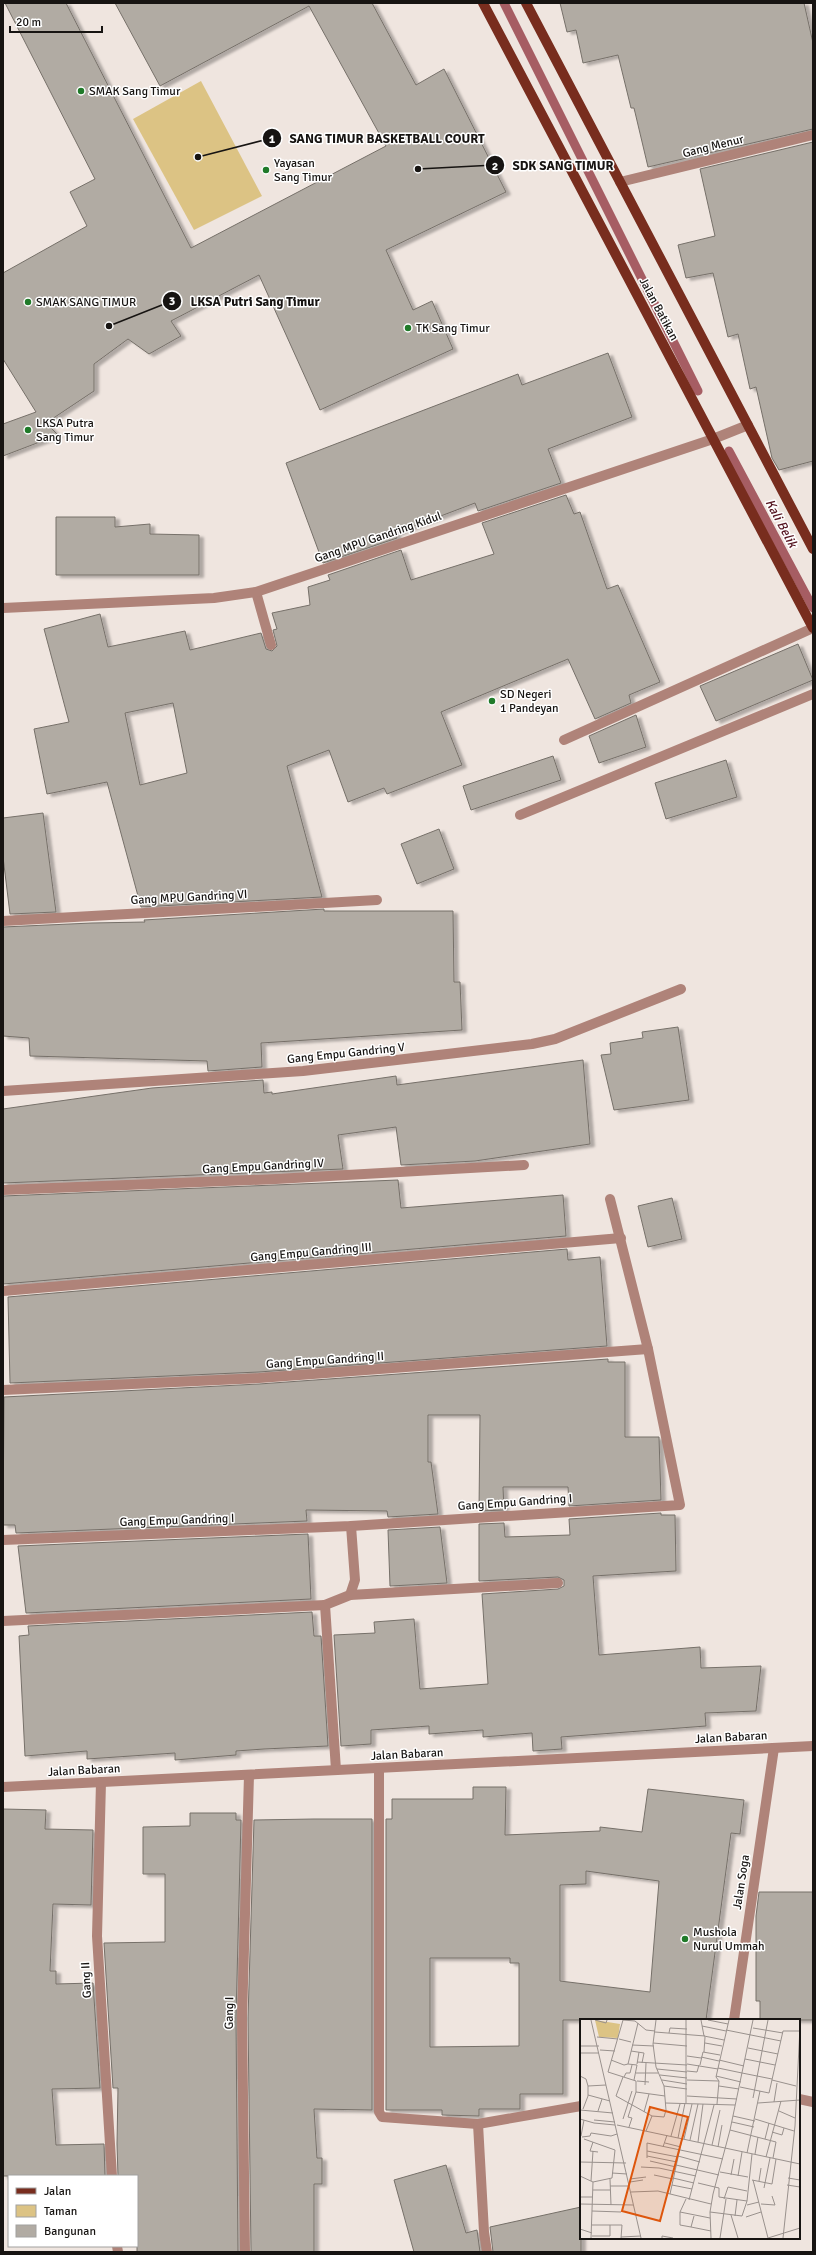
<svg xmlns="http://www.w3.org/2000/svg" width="816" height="2255" font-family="Signika,sans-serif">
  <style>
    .green { fill: #dcc384 }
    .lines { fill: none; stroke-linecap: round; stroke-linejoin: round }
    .stream { stroke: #a65d63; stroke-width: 9 }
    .building { fill: #b1aba3; stroke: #767069; fill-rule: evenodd; filter: url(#shadow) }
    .minor { stroke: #af8379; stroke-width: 10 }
    .major { stroke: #782d1e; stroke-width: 10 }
    .poi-dot { fill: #207a29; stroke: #fff; stroke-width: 1.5 }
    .labels { text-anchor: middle; stroke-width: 3; stroke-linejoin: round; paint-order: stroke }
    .poi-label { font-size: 12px; fill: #171412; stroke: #fff; text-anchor: start }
    .street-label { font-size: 12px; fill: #171412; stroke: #fff }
    .water-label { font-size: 13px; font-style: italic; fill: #551520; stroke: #fff }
    .inset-road { fill: none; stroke: #99918d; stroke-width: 1 }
    .view { fill: #de560c; fill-opacity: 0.15; stroke: #de560c; stroke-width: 2 }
    .inset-edge { fill: none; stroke: #171412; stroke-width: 2 }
    .leader { fill: none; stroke: #171412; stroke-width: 1.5 }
    .callout-dot { fill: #171412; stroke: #fff; stroke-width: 1.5 }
    .mark-label { font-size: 12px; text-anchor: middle; font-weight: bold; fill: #fff }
    .callout-label { font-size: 13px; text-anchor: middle; font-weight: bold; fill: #171412; stroke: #fff; stroke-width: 3; stroke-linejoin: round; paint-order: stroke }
  </style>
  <defs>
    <filter id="shadow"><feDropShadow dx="4.5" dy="2.5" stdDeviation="1" flood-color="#0004"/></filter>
  </defs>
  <rect width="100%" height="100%" fill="#efe5df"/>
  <path class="green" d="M201 81 262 196 194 230 133 119Z"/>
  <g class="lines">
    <g class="stream">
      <path d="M504 3 698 391"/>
      <path d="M729 451 813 608"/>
    </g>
  </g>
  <g class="building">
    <path d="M5 3H66L191 248 386 146 309 6 160 86 115 3H372L416 85 444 69 506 192 386 250 413 310 432 301 453 349 320 410 259 275 171 321 181 336 149 354 128 339 94 364V391L46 423 58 435 3 456V424L36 412 3 359V273L87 226 70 192 95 179Z"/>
    <path d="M560 3H804L813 43V129L648 167 634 108H631L618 55 583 63 576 30 567 32Z"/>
    <path d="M813 142V461L779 470 772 458 756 387 750 389 738 334 728 337 713 273 686 278 678 245 715 236 700 169Z"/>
    <path d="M608 353 632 417 548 449 561 483 478 511 475 503 396 533 397 538 323 563 286 463 518 374 522 385Z"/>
    <path d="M566 495 574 514 580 512 607 589 618 585 660 682 629 695 631 703 595 719 568 659 441 712 462 765 387 794 384 788 348 802 329 750 287 766 322 897 141 907 107 782 47 794 34 729 69 722 44 629 100 614 108 647 185 631 190 650 261 633 266 649 272 651 277 646 273 630 277 629 272 613 310 605 308 587 330 580 328 575 401 550 411 580 494 554 482 523ZM173 703 187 773 140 785 125 713Z"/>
    <path d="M56 517H115V527L150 524V534L199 535V575H56Z"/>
    <path d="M798 644 813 680 716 721 700 686Z"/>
    <path d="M636 715 646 747 599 763 589 736Z"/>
    <path d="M553 756 561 780 471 810 463 786Z"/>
    <path d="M726 760 737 797 666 819 655 783Z"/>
    <path d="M43 813 56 912 10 914 3 857V818Z"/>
    <path d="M439 829 454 869 417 884 401 844Z"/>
    <path d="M324 909V911H453L454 982H460L462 1030 261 1043 262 1067 208 1071 207 1061 30 1056 29 1038 3 1036V927L92 923 145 922 144 920Z"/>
    <path d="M678 1027 689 1100 614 1110 601 1055 611 1054 610 1043 643 1038 642 1032Z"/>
    <path d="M583 1060 590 1144 475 1161 401 1165 396 1127 338 1135 343 1169 3 1183V1109L152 1088 263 1080 264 1093 272 1092V1094L396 1076 397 1085Z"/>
    <path d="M398 1180 401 1208 563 1195 566 1236 3 1284V1196Z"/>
    <path d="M672 1198 682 1239 648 1247 638 1206Z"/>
    <path d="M567 1249 568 1260 600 1257 607 1346 259 1372 10 1383 8 1297Z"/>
    <path d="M608 1359V1362H625V1437H659L661 1500 569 1506 568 1487H503L504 1510 479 1511 480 1415H428V1462H431L438 1514 388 1517 387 1511 306 1510 307 1521 16 1533 15 1525H3L4 1397 259 1384Z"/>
    <path d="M661 1513V1515H675L676 1571 593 1576 599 1655 700 1647 701 1668 761 1666 756 1711 705 1713 706 1726 561 1737 562 1749 533 1751 532 1733 483 1737V1730L429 1734V1726L371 1730V1744L341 1746 334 1635 375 1633 374 1622 414 1619 420 1689 488 1684 482 1594 558 1589 564 1586V1580L558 1577 479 1581V1524L504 1523 505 1537 570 1535 569 1519Z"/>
    <path d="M440 1527 447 1583 390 1586 388 1530Z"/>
    <path d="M308 1534 311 1599 26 1613 18 1546Z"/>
    <path d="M312 1612 314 1636H321L328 1746 264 1749 236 1751V1755L175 1760V1753L87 1759V1751L25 1756 19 1636 29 1635 28 1626Z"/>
    <path d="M473 1787H506L505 1835 600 1831V1827L642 1832 648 1789 744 1800 740 1834 731 1833 706 2020H563V2094H520V2109H479V2116L442 2115V2110H386V1819H392V1799H473ZM586 1871 659 1881 650 1992 560 1981V1885L586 1884ZM430 1958H510V1963H519V2046L430 2047Z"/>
    <path d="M3 1809 46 1810 45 1829 93 1830 91 1905 53 1904 50 1971H56V1984L93 1983 100 2088 52 2089 56 2145 104 2144 105 2176H3Z"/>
    <path d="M190 1813H236V1820H241L236 2018 238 2252H137V2176H118L117 2144 118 2088H113L104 1943 165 1942V1874H143V1827L190 1826Z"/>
    <path d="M314 1819H372V2110L314 2109 317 2158H322V2184H314V2252H251L248 2018 254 1820Z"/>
    <path d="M759 1892H813V2020H760V2001H756V1916Z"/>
    <path d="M446 2165 466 2233 477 2230 480 2252H414L394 2180Z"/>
    <path d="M581 2207V2252H493L490 2227Z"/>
  </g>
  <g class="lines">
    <g class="minor">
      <path d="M620 182 813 135"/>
      <path d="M256 592 271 645"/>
      <path d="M3 608 214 598 256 592 713 439 748 425"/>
      <path d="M564 740 813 628"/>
      <path d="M520 815 813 694"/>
      <path d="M3 921 377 900"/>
      <path d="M3 1091 303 1071 532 1044 555 1039 681 989"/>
      <path d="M3 1190 276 1179 524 1165"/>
      <path d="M3 1291 621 1238"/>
      <path d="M3 1390 259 1378 648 1349"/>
      <path d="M3 1540 351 1526 680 1505 648 1349 610 1199"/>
      <path d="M350 1595 355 1580 351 1526"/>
      <path d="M3 1621 325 1605"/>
      <path d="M379 1768V2112L382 2117 478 2124"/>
      <path d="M336 1770 325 1605 350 1595 558 1583"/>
      <path d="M101 1782 97 1936 112 2176"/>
      <path d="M3 1787 813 1746"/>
      <path d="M734 2020 774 1748"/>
      <path d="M799 2099 813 2102"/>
      <path d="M117 2246 118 2252"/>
      <path d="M245 2252 242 2018 249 1775"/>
      <path d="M487 2252 484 2232 478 2124 581 2106"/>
    </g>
    <g class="major">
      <path d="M483 3 813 628"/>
      <path d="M526 3 813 549"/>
    </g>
  </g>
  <g class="poi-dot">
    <circle cx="81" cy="91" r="4"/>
    <circle cx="266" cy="170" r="4"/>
    <circle cx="28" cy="302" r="4"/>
    <circle cx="408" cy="328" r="4"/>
    <circle cx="28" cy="430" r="4"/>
    <circle cx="492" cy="701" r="4"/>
    <circle cx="685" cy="1939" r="4"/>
  </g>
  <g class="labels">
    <g class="poi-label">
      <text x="89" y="95">SMAK Sang Timur</text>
      <text x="274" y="167">Yayasan<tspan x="274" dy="14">Sang Timur</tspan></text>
      <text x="36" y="306">SMAK SANG TIMUR</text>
      <text x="416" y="332">TK Sang Timur</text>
      <text x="36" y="427">LKSA Putra<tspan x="36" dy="14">Sang Timur</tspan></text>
      <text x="500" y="698">SD Negeri<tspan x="500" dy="14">1 Pandeyan</tspan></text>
      <text x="693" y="1936">Mushola<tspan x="693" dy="14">Nurul Ummah</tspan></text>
    </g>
    <g class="street-label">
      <text transform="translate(713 146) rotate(-14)" y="4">Gang Menur</text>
      <text transform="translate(659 309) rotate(62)" y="4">Jalan Batikan</text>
      <text transform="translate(378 537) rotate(-19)" y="4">Gang MPU Gandring Kidul</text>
      <text transform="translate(189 897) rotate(-3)" y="4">Gang MPU Gandring VI</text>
      <text transform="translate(346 1053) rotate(-6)" y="4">Gang Empu Gandring V</text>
      <text transform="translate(263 1166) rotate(-3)" y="4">Gang Empu Gandring IV</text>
      <text transform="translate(311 1252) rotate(-5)" y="4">Gang Empu Gandring III</text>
      <text transform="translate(325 1360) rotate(-4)" y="4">Gang Empu Gandring II</text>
      <text transform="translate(515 1502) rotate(-4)" y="4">Gang Empu Gandring I</text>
      <text transform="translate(177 1520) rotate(-2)" y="4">Gang Empu Gandring I</text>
      <text transform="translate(731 1737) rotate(-3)" y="4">Jalan Babaran</text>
      <text transform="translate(407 1754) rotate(-3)" y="4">Jalan Babaran</text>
      <text transform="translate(84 1770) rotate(-3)" y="4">Jalan Babaran</text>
      <text transform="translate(741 1882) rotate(-81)" y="4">Jalan Soga</text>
      <text transform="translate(86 1980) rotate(-93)" y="4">Gang II</text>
      <text transform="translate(229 2013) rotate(-89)" y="4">Gang I</text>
    </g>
    <g class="water-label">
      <text transform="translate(782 523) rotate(62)" y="5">Kali Belik</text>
    </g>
  </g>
  <g transform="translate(580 2019)">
    <rect width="220" height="220" fill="#efe5df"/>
    <path d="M15 1 40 5 38 19 19 18Z" fill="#dcc384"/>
    <path class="inset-road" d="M11 1 61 219M15 1 26 4 27 1M43 1 55 2 66 11 75 12M106 1V84M121 1 124 17 144 21M128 1 148 5M122 7 146 12M173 9 203 14M146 11 171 16M75 13 125 17M89 14 90 9 107 10M171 16 201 22M17 18 38 20M39 20 51 23M73 24 107 27M125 24 142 27M52 26 74 27M0 27H19M168 29 198 35M20 31 35 32M51 32 64 34 62 44M124 33 125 18M0 34H19M107 37 121 39M121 38 139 42M165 40 195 46M31 41 44 46 48 45M139 41 164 47M57 43 107 46M48 45 58 4M48 45 57 46 54 61M57 45 59 33M107 45 138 50M120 46 123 33 140 36M138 49 162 54M77 50 107 53M107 52 117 53 119 46M28 53 56 62V73L85 77M28 53 43 1M56 54H78M162 54 192 60M80 56 107 59M0 57 6 60 8 67V77L3 90M136 57 161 63M43 58 36 77 72 97 66 112M44 58 46 54H50L52 46M82 61 107 65M107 61 139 62M192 61 216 67M57 62 69 63M65 66 66 44M8 67 26 66M84 67 107 70M139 67 159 70M160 68 189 74 203 12H219M8 76 30 82M107 77 157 80M173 79 188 1M194 83 197 64M85 84 155 86M178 84 220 81M137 85 139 62 136 58 149 1M0 91 33 94M18 92 22 80M199 92 215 99M64 93 69 75M72 97 84 98 86 91 84 67 76 48 73 25 76 1M153 97 175 102M0 100 14 104 35 106M43 100 52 72M175 100 214 112M14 101 35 103M152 103 174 108M37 106 220 145M49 108 52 99 48 98 56 73M150 111 196 123 193 139M192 113 202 116 204 109M1 117 4 101M91 117 100 85M2 118 10 117 11 114 31 117 37 115M98 119 105 84M4 120 35 131 32 159 13 163M104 120 112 85M185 120 189 104M110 121 118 85M13 123 10 132 18 133M118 123 123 85M85 124 101 128M132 126 140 91M83 128 87 116M138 128 142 106M67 132 98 138M167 134 180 72M175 135 178 118M67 137 97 143M98 137 120 143M186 138 201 82M67 139V124L143 140M70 142 96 148M0 143 46 144M96 146 139 156M61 148 79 149 116 157M140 153 168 158M32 154 47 155M74 156 93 160M151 156 154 140M0 157 13 163 11 219M158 157 162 133M93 159 114 164M208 159 220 161M30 160 31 186M50 160 66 158M172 161 192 165 196 140M173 161 188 219M11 162 13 132M179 162 181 149M50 163 63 161M118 164 139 169V178L167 182M92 166 112 170M207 166 220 168M30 167H49M184 169 190 139M13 171H30M51 173 78 172 131 185M90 175 102 120M0 178H13M106 180 100 193V206L111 208 114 197M144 180 148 168 167 172M109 181 134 86M0 185 53 186M181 185 195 186 192 177M167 186 179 183M12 192 41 193M100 193 130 199M130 193 162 197 167 182 172 135M151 196 158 219M155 197 157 181M166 198 181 193M12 206H42L41 219M111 208 131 212M0 210 12 214M12 217H30V206M41 218 61 217M82 219V217L93 219M131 219 130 193 133 175 150 111 173 1M140 219 146 180M188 219 220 209M203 219 215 107 220 8"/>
    <path class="view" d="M70 88 108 98 80 202 42 192Z"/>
    <rect width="220" height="220" class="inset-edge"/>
  </g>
  <path class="leader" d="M198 157L272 138M418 169L495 165M109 326L172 301"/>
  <g class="callout-dot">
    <circle cx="198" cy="157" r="4"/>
    <circle cx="418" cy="169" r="4"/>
    <circle cx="109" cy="326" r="4"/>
    <circle cx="272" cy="138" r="10"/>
    <circle cx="495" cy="165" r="10"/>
    <circle cx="172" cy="301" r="10"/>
  </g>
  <g class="mark-label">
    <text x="272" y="143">1</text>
    <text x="495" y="170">2</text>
    <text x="172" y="305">3</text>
  </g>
  <g class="callout-label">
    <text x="387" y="143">SANG TIMUR BASKETBALL COURT</text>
    <text x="563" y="170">SDK SANG TIMUR</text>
    <text x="255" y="306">LKSA Putri Sang Timur</text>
  </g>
  <rect width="816" height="2255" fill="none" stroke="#171412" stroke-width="8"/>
  <rect x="8" y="2175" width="130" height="72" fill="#ffffff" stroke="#a2a1a0"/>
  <rect x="16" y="2188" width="20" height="6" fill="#782d1e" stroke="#a2a1a0"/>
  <text x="44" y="2195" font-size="12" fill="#171412">Jalan</text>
  <rect x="16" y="2205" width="20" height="12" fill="#dcc384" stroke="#a2a1a0"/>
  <text x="44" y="2215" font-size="12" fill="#171412">Taman</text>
  <rect x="16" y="2225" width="20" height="12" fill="#b1aba3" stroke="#a2a1a0"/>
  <text x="44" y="2235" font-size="12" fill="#171412">Bangunan</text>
  <path d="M10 26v6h92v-6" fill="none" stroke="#171412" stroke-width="2"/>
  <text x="16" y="26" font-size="12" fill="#171412" stroke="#ffffff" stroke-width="3" paint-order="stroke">20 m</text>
</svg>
